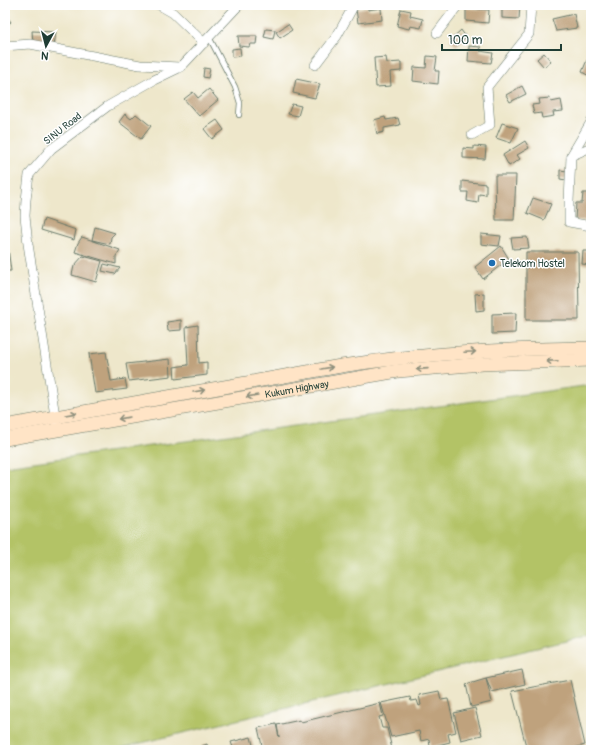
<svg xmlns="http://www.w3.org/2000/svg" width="596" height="755" font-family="Pangolin,sans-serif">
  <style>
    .green { fill: #b3c366; stroke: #69804d }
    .building { fill: #bfa27d }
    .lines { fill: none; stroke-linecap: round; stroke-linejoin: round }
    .service-casing { stroke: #677869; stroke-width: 6 }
    .minor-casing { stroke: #677869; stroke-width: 10 }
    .secondary-casing { stroke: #677869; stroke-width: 14 }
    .service { stroke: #fff; stroke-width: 4.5 }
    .minor { stroke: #fff; stroke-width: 9 }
    .secondary { stroke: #ffe4c6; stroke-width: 13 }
    .oneway { stroke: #8f907d }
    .poi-dot { fill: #1f6fb2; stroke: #fff; stroke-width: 1.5 }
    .labels { text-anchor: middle; stroke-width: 3; stroke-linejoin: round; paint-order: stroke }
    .street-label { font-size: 10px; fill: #1f3d34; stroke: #fff }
    .poi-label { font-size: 10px; fill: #1f3d34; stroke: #fff; text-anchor: start }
  </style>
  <rect width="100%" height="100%" fill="#fff"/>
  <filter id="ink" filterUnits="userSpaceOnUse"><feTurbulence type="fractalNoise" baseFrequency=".025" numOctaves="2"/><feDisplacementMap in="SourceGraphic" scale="8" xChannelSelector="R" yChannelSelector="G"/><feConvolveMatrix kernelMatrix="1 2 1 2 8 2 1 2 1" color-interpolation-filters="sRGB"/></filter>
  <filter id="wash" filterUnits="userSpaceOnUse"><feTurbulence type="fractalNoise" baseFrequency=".012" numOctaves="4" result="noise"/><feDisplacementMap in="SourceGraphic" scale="16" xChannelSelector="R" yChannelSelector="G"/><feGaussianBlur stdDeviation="0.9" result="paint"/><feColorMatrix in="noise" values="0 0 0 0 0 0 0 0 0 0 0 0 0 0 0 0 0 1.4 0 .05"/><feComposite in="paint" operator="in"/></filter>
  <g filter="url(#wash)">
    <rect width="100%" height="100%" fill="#eee7cb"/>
    <path class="green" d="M591 385V635L112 750H5V466Z"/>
    <g id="blocks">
      <g class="building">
        <path d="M502 5H520L519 19 502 18Z"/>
        <path d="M368 7V10L381 8 382 20 358 23 356 9Z"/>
        <path d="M466 8 489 10 488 23 466 21Z"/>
        <path d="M401 9 411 11 410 16 423 19 421 28 410 26 409 29 397 26Z"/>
        <path d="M5 14 11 22 5 27Z"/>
        <path d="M574 14 577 28 556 31 552 19Z"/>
        <path d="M288 24 292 30 280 38 276 32Z"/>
        <path d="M266 29 275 30 273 39 264 37Z"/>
        <path d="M461 30 466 37 456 46 450 40Z"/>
        <path d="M32 31 56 32 54 46 33 43Z"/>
        <path d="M238 36H257L256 44H250L249 47 239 46Z"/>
        <path d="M469 46 481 47 480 51 493 53 491 63 468 61Z"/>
        <path d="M240 48 241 56 232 57V49Z"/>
        <path d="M544 53 551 61 544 67 537 59Z"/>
        <path d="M427 56 437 57 435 71H439L438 84 413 81 414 67 426 68Z"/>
        <path d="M386 57 387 63 401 62V71L390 72 391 86 376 87 374 58Z"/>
        <path d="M587 60 591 62V77L582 72Z"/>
        <path d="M204 68 210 69 208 78 203 77Z"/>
        <path d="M5 74 8 75V85H5Z"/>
        <path d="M296 79 320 84 315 98 293 93Z"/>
        <path d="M522 86 526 94 510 102 506 95Z"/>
        <path d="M209 89 218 100 199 116 184 99 193 92 198 98Z"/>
        <path d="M550 98 551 102 561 100 563 111 553 112 554 116 542 118 541 113 534 114 532 105 540 104 539 99Z"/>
        <path d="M292 104 301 106 298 116 288 114Z"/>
        <path d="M125 114 131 119 136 114 151 126 141 139 119 122Z"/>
        <path d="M385 117 386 120 398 118 400 125 384 128V132L377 134 374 120Z"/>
        <path d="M217 120 224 130 212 139 204 129Z"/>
        <path d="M502 123 518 128 511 143 496 138Z"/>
        <path d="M525 141 529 148 517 155 520 159 509 166 503 155Z"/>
        <path d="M474 146 486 147 485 159 463 158V148L474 149Z"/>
        <path d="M560 170 567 171 566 180 560 179Z"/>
        <path d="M495 175H516L514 220H496Z"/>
        <path d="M462 181 486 184V195L479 194 478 203 467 201 468 192H462Z"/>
        <path d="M583 193H591V221L575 220 576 203H582Z"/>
        <path d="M533 198 551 204 544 220 527 213Z"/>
        <path d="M44 219 76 230 74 240 41 230Z"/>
        <path d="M95 227 115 233 111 237 110 244 92 240Z"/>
        <path d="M481 234 501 236 499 246 481 244Z"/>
        <path d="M82 237 120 250 116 256V264L75 252 78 243Z"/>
        <path d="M527 237 529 248 513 249 511 238Z"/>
        <path d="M501 246 509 259 483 279 475 267Z"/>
        <path d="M8 248 11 271H7L5 262V249Z"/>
        <path d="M583 251H591V265L582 264Z"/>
        <path d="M526 252H578L579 320H526Z"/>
        <path d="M83 256 102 261 96 282 72 275 74 266Z"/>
        <path d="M104 264 120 268 115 274 102 271Z"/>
        <path d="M484 293V310L476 311 475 294Z"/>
        <path d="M516 313 515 333 492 334V314Z"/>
        <path d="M181 320V330L168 331 167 322Z"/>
        <path d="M198 325 199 363 207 362V375L175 379 174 367 188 365 186 327Z"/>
        <path d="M106 352 111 381 125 379 127 389 95 393 89 354Z"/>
        <path d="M170 359 171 376 129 381 126 364Z"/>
        <path d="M522 670 525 684 492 692 486 678 492 702 471 707 466 684 486 678Z"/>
        <path d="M570 680 585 745 566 750H527L512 691Z"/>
        <path d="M439 691 441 700 448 699 456 732 448 734 450 742 430 747 429 739 421 741 419 731 391 737 381 703 410 697 411 701 417 700 419 706 421 705 419 695Z"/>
        <path d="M380 703 383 716 379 717 382 728H387L392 749 385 750H263L258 728 276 724 279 737 277 725 300 720 301 722Z"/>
        <path d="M475 708 482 735 461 740 454 713Z"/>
        <path d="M251 737 254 749 234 750 231 742Z"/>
        <path d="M207 744 208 749 217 747 218 750H203L202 746Z"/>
      </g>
    </g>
  </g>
  <g filter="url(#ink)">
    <use href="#blocks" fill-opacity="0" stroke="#677869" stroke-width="1"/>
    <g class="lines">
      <defs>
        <path id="service" d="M209 37 235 87 240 103 239 115"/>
        <g id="minor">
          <path d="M159 5 173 13 204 43"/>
          <path d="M437 33 456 8 457 5"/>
          <path d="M5 46 30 44 140 65 179 67"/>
          <path d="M315 65 337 36 354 5"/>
          <path d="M472 135 490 125 487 87 529 34 531 5"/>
          <path d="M591 147 571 156 569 202V222L591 226"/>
          <path d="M571 156 591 122"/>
          <path d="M56 422 28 244 25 216 26 200 29 175 51 149 108 106 154 80 181 67 239 5"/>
        </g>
        <g id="secondary">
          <path d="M5 426 341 366C368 362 395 358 423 356 478 350 535 349 591 348"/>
          <path id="s1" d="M5 439 398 371 482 364 591 360"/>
        </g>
      </defs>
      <use href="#service" class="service-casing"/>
      <use href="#minor" class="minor-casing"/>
      <use href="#secondary" class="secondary-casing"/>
      <use href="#service" class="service"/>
      <use href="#minor" class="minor"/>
      <use href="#secondary" class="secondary"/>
    </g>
    <defs><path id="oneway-shaft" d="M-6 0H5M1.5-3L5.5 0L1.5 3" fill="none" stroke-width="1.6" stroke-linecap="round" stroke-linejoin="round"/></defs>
    <g class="oneway">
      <use href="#oneway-shaft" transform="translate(470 352) rotate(-3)"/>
      <use href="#oneway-shaft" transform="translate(552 361) rotate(178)"/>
      <use href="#oneway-shaft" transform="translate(327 368) rotate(-10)"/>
      <use href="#oneway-shaft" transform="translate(422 369) rotate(176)"/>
      <use href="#oneway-shaft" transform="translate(199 391) rotate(-10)"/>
      <use href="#oneway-shaft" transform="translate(252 396) rotate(170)"/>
      <use href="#oneway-shaft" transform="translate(71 414) rotate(-10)"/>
      <use href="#oneway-shaft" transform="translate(124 418) rotate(170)"/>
    </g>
  </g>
  <circle class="poi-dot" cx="492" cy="263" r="4"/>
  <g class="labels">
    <g class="street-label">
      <text transform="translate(62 128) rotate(-38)" y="4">SINU Road</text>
      <text dy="4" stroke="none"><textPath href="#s1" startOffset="296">Kukum Highway</textPath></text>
    </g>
    <g class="poi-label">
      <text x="500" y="267">Telekom Hostel</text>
    </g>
  </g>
  <rect width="596" height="755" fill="none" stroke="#fff" stroke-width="20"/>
  <g transform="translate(46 46) rotate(187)" stroke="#ffffff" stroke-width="3" paint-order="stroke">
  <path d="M0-3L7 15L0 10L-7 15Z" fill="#1f3d34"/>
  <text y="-6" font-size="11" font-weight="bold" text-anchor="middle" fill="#1f3d34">N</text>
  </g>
  <path d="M442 44v6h119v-6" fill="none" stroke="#1f3d34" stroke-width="2"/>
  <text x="448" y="44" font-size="12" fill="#1f3d34" stroke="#ffffff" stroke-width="3" paint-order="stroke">100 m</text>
</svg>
